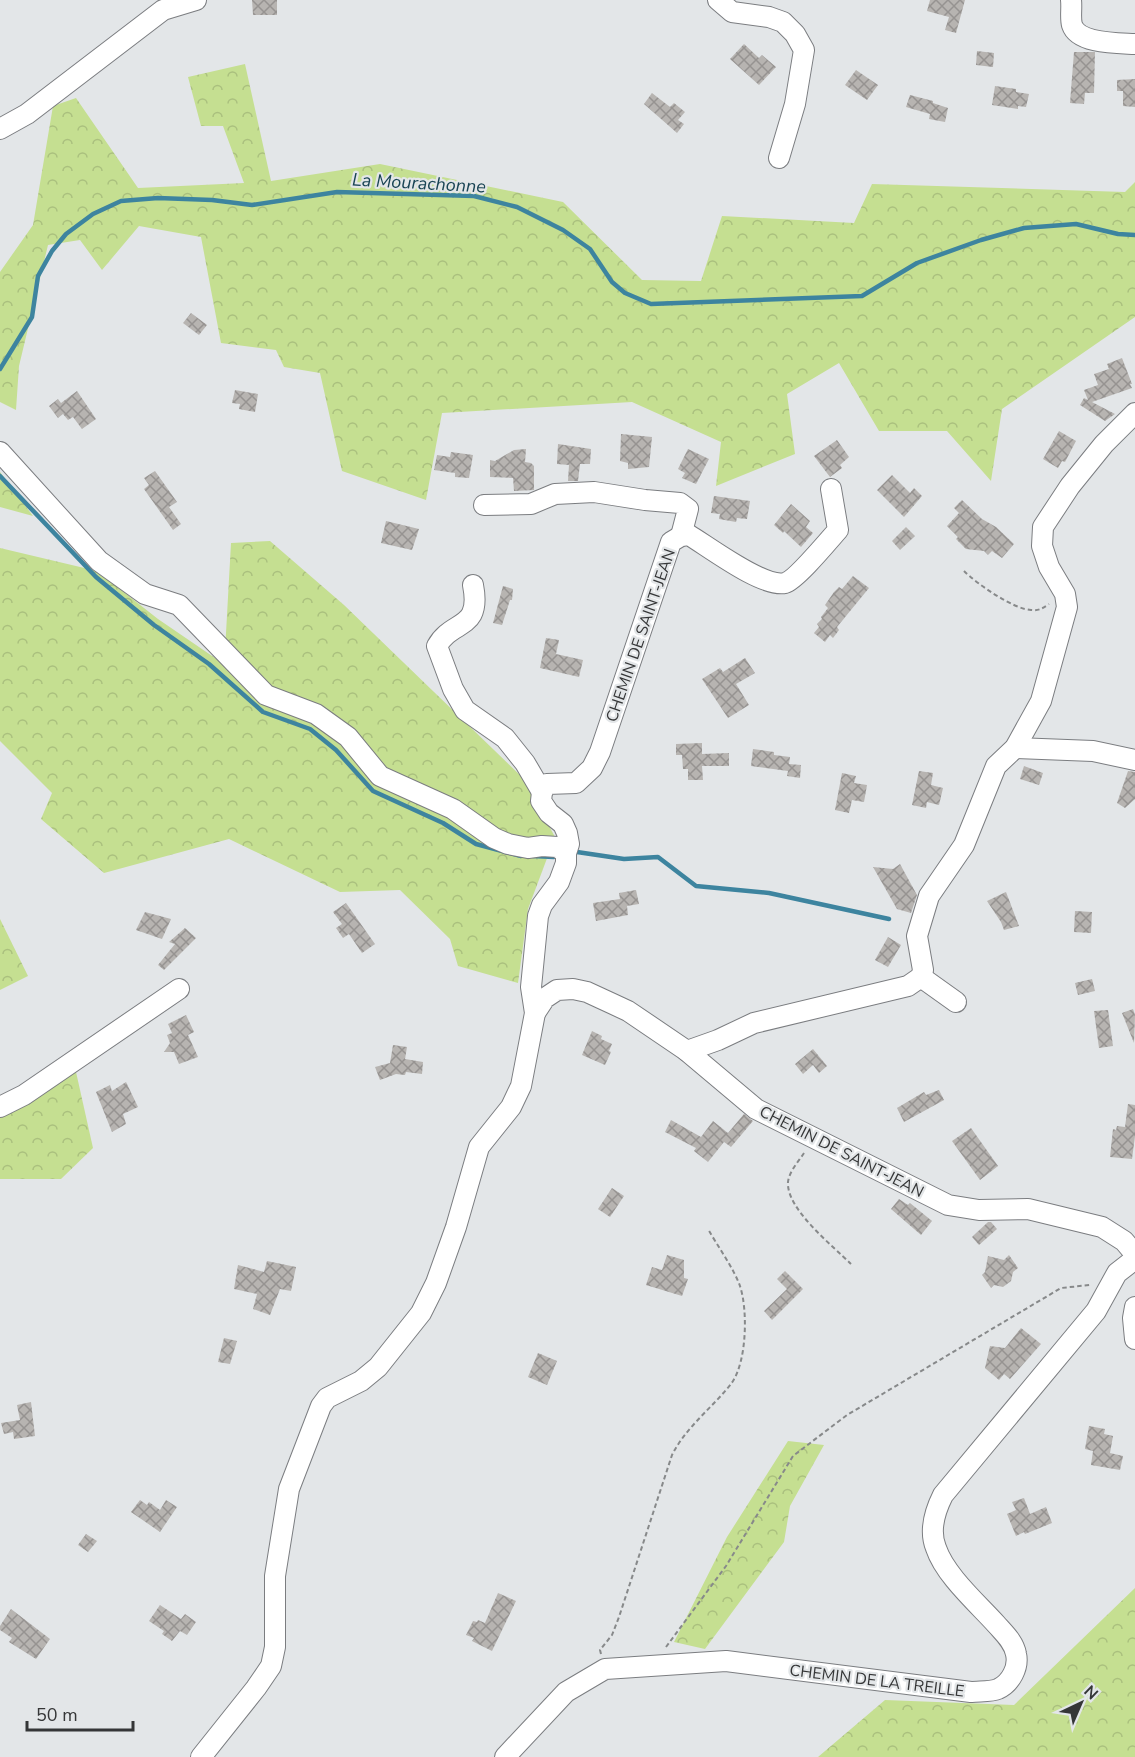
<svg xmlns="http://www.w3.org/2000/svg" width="1135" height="1757" font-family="'Nunito Sans',sans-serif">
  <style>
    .forest { fill: url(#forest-crowns) }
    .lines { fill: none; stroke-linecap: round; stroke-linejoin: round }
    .stream { stroke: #3d849f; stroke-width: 4.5 }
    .building { fill: url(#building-cross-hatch) }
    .minor-casing { stroke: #7b7d80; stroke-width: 22 }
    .path { stroke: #87898a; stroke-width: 2; stroke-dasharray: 4.5 3; stroke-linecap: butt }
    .minor { stroke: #fff; stroke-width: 20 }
    .labels { text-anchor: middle; stroke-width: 4.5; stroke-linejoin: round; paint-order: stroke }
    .street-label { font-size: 16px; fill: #353637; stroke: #e3e6e8 }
    .water-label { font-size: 18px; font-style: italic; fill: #194454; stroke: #e3e6e8 }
  </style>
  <defs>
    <pattern id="forest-crowns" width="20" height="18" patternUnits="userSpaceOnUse" patternTransform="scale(1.5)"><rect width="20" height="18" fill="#c5df91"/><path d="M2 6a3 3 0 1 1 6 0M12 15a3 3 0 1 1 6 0" fill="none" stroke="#aac07e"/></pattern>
    <pattern id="building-cross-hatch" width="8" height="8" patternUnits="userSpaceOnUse" patternTransform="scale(1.5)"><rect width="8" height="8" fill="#b7b4b1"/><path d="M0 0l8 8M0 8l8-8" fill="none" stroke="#969391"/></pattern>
  </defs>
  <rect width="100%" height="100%" fill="#e3e6e8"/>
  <g class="forest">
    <path d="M245 64 271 181 380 164 563 202 642 280 701 281 722 216 854 223 872 184 1125 192 1135 182V317L1002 409 991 481 947 431H879L839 363 787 394 795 454 716 486 721 442 632 402 442 413 426 500 342 471 320 373 284 367 276 350 221 343 201 237 139 226 102 270 80 240 48 245 19 366 16 410 0 402V272L33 225 53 106 76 98 138 188 244 183 223 126H201L188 77Z"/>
    <path d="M0 472 33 516 0 507Z"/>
    <path d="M270 541 344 605 523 778 555 837 528 909 518 983 458 966 450 939 400 890 340 892 229 839 104 873 41 819 52 793 0 741V548L97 571 158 619 218 660 225 651 231 543Z"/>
    <path d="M0 919 28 976 0 990Z"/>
    <path d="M74 1063 93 1148 61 1179H0V1097Z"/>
    <path d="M788 1441 824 1445 790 1506 784 1542 705 1649 674 1642 727 1537Z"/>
    <path d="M1135 1588V1757H818L885 1700 1014 1705Z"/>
  </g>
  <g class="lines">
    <g class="stream">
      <path d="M0 369 32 317 38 276 52 251 66 234 93 214 121 201 158 198 212 200 252 205 337 192 474 196 517 207 563 230 590 249 612 282 625 293 651 304 862 296 917 263 981 240 1024 228 1076 224 1118 234 1135 235"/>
      <path d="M0 476 96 577 154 625 209 664 263 712 310 729 336 750 373 791 443 823 476 844 521 856"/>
      <path d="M577 852 624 859 658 857 696 886 769 893 889 919"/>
      <path d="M533 856 554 857"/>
    </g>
  </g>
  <g class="building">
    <path d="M252 0H277V15H253Z"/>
    <path d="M930 0H965L956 33 945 30 949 17 927 11Z"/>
    <path d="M744 44 759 58 762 55 776 67 759 85 730 59Z"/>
    <path d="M977 51 994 53 993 67 976 65Z"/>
    <path d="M1074 52H1095L1094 93H1085L1084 104 1070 103Z"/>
    <path d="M856 70 878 85 867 100 845 85Z"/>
    <path d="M1135 79V107L1123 106V91H1117V80Z"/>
    <path d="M995 86 1016 89V92L1029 94 1026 107 1018 106V109L992 105Z"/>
    <path d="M652 93 670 107 674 103 685 112 678 120 684 124 677 133 644 104Z"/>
    <path d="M910 95 933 101V103L948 108 945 122 929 119 930 114 906 107Z"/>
    <path d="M191 313 207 325 199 335 183 323Z"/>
    <path d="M1122 358 1132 384H1130L1132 388 1092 402 1115 414 1105 421 1080 405 1084 398 1088 400 1084 390 1098 385 1094 374 1109 369 1107 364Z"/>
    <path d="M235 390 258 394 255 412 239 409 240 404 232 403Z"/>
    <path d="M77 391 96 419 82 429 73 417 68 420 63 414 58 418 49 406 58 399 61 403Z"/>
    <path d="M1059 431 1076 441 1065 462 1062 461 1058 468 1043 459Z"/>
    <path d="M621 434 652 437 649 467 628 469V463L620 461Z"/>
    <path d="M837 440 849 457 840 465 842 468 830 477 814 456Z"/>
    <path d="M558 444 591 449 590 464H580L578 481H568L569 465 557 464Z"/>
    <path d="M526 449 525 462 531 463 534 466V490L514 491 513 478 490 477V460L495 461 514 450Z"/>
    <path d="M688 449 709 459 696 484 682 478 685 473 678 469Z"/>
    <path d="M451 452 473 455 469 478 455 477V473L434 470 437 455 450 457Z"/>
    <path d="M155 471 177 502 169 507 181 524 173 530 144 489 149 485 144 478Z"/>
    <path d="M892 475 910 493 914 488 922 496 904 517 877 490Z"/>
    <path d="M714 496 750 501 747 519 737 518 736 522 719 519 720 514 711 513Z"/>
    <path d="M962 500 982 519 996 527 1014 544 1002 558 992 551 988 555 984 551 966 549 956 539 958 537 947 526 959 513 954 508Z"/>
    <path d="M791 504 810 521 806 527 813 533 801 547 784 531 783 533 774 525Z"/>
    <path d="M386 521 419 529 412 550 381 543Z"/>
    <path d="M906 527 915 536 900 550 892 541Z"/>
    <path d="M853 576 869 588 837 627 839 630 833 638 830 635 825 642 814 633 819 627 817 624 822 619 821 617 828 608 825 605 834 592 839 587 842 589Z"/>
    <path d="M503 586 513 589 512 600H510L502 625 493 623Z"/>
    <path d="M546 638 559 640 556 654 583 660 579 677 540 668Z"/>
    <path d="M745 658 755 673 736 684 749 705 728 718 702 679 720 668 723 672Z"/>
    <path d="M702 743V754L729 753V766H702L703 780H688V769H683L682 755H676V744Z"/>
    <path d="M753 749 774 752V755L790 757 789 764 801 765 800 778 787 776 788 771 751 766Z"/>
    <path d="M1024 766 1043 773 1039 785 1020 779Z"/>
    <path d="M919 771 933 773 931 785 943 788 939 805 927 802 926 808 912 805Z"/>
    <path d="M1128 771 1135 772V799L1125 808 1117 803Z"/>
    <path d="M842 773 856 776 854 783 867 785 864 802 852 800 849 813 835 810Z"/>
    <path d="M900 864 917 895 911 913 897 909 873 867 893 869Z"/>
    <path d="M636 890 639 904 627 906 628 915 596 921 593 903 620 899 619 893Z"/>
    <path d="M1006 892 1019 926 1004 930 1001 922 987 901Z"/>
    <path d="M346 903 375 944 362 953 349 934 343 938 336 928 342 924 333 912Z"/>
    <path d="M1075 911 1092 912 1091 933 1074 932Z"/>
    <path d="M145 912 171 919 162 939 136 930Z"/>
    <path d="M185 928 196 938 164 970 158 965 175 944 169 942Z"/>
    <path d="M888 937 901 945 888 967 875 960Z"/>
    <path d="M1092 979 1095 991 1078 995 1075 983Z"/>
    <path d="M1133 1009 1135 1015 1134 1043 1122 1013Z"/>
    <path d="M1108 1010 1113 1046 1099 1048 1094 1011Z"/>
    <path d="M186 1015 194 1032 188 1035 198 1057 179 1064 174 1052H164L170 1043 167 1035 172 1033 168 1024Z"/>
    <path d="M592 1031 602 1036 601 1039 612 1044 609 1051 611 1052 605 1065 582 1055Z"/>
    <path d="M393 1045 407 1047 405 1059 423 1062 422 1074 406 1072 405 1075 396 1074 380 1080 375 1067 390 1063Z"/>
    <path d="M813 1049 827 1066 819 1073 813 1065 803 1074 795 1064Z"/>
    <path d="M126 1082 138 1107 123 1114 126 1124 112 1132 96 1092 110 1085 112 1091Z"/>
    <path d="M939 1090 944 1100 904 1122 897 1108 924 1092 926 1095Z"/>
    <path d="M1128 1104 1135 1105V1136L1132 1159 1110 1157 1113 1129 1116 1130 1117 1126 1125 1127Z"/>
    <path d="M744 1114 753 1121 731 1147 724 1142 708 1162 694 1151 696 1148 665 1132 671 1120 701 1137 713 1121 728 1133Z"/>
    <path d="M971 1128 998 1166 980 1180 952 1141Z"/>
    <path d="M612 1188 624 1196 610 1217 598 1209Z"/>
    <path d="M899 1199 908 1205 910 1203 932 1221 921 1235 891 1209Z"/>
    <path d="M988 1222H991L997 1229 979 1245 972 1237Z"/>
    <path d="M667 1255 684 1260V1278L688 1279 682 1296 646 1285 652 1267 662 1270Z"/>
    <path d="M1009 1255 1018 1268 1013 1272 1011 1281 1003 1287 994 1285 991 1288 982 1275 985 1272 988 1256 1004 1260Z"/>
    <path d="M267 1261 296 1267 291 1291 280 1289 270 1315 253 1309 257 1294 234 1289 238 1265 264 1272Z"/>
    <path d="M785 1271 803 1289 772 1320 764 1311 787 1289 777 1279Z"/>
    <path d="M1021 1328 1041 1344 1010 1379 1004 1374 999 1380 985 1368 990 1346 1005 1348Z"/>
    <path d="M224 1338 237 1341 230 1364 218 1362Z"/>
    <path d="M538 1353 557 1361 547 1385 528 1377Z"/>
    <path d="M31 1402 35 1436 14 1439 13 1432 4 1434 1 1423 20 1420 17 1405Z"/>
    <path d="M1089 1426 1105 1429 1104 1434 1113 1436 1110 1453 1123 1456 1120 1470 1091 1465 1093 1451 1085 1449Z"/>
    <path d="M1024 1498 1030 1514 1046 1507 1052 1523 1025 1534 1024 1532 1016 1536 1007 1514 1016 1510 1012 1502Z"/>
    <path d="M140 1500 147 1505 149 1502 160 1510 166 1500 177 1507 160 1532 131 1512Z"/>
    <path d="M86 1534 97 1541 88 1552 78 1545Z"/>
    <path d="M498 1593 516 1601 492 1651 472 1641 474 1638 466 1635 473 1621 477 1622 478 1620 485 1623Z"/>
    <path d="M160 1605 181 1619 185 1614 196 1622 187 1635 180 1631 172 1641 162 1634 164 1631 149 1621Z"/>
    <path d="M11 1609 50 1639 36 1659 9 1642 12 1638 0 1630V1626Z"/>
  </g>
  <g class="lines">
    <defs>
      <g id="minor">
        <path d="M718 0 732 12 769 17 783 22 795 34 804 50 795 104 779 158"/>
        <path d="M1071 0C1072 8 1070 18 1072 25 1078 44 1118 43 1135 44"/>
        <path d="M0 129 27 114 163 10 196 0"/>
        <path d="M0 452 99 561 145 594 179 605 266 695 316 714 348 737 380 776 453 809 494 838 508 844 528 848 542 846 557 847 566 853"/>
        <path d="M484 505 531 504 555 494 594 492 645 500 680 503 688 509 681 536"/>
        <path d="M473 585C482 631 452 619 437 646L453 689 465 710 505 738 525 763 542 792"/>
        <path d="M1015 748 1093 751 1135 760"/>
        <path d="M921 977 956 1002"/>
        <path d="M535 1013 545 998 557 990 573 989 587 992 613 1004 628 1011 687 1051 756 1109 948 1205 979 1210 1028 1209 1102 1227 1124 1241 1135 1254"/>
        <path d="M687 1051 718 1040 754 1023 908 986 921 977 923 970 917 936 929 896 964 845 996 766 1015 748 1041 701 1067 607 1065 594 1049 567 1042 546 1043 527 1070 486 1104 444 1135 413"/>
        <path d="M0 1107 24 1095 179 989"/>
        <path d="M1135 1307 1133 1318 1135 1339"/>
        <path d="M201 1757 256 1688 271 1666 275 1647V1576L289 1489 321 1406 327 1398 361 1381 378 1367 421 1313 436 1283 456 1227 479 1147 511 1107 521 1086 535 1013 531 987 538 916 542 905 559 882 566 863V853L569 844 567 833 563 824 549 813 541 801 542 792 547 784 576 783 592 768 600 752 671 542 681 536 689 535C709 547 763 588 785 583 796 580 829 540 838 530L831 489"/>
        <path d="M505 1757 566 1692 605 1669 726 1661 971 1692C979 1691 991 1692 998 1689 1011 1683 1019 1667 1016 1654 1014 1642 1004 1633 996 1624 977 1603 945 1575 936 1548 929 1531 935 1511 943 1495L1096 1311 1117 1273 1135 1259"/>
      </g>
    </defs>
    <use href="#minor" class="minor-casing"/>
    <g class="path">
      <path d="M964 571C977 584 1013 609 1031 610 1039 611 1043 608 1049 604"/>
      <path d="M804 1153C798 1162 789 1172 788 1182 786 1209 833 1246 851 1264"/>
      <path d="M666 1647 726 1566 793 1456 847 1415 1061 1288 1090 1285"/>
      <path d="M601 1654 600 1650 612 1635 619 1617 672 1455C686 1427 712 1408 731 1384 747 1363 748 1310 740 1286 734 1269 717 1245 708 1229"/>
    </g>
    <use href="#minor" class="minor"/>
  </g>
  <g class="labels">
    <g class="street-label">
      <text transform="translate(640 635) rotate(-71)" y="6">CHEMIN DE SAINT-JEAN</text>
      <text transform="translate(842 1151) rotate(27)" y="6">CHEMIN DE SAINT-JEAN</text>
      <text transform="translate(877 1680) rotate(7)" y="6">CHEMIN DE LA TREILLE</text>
    </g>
    <g class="water-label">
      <text transform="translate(419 183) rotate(3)" y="6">La Mourachonne</text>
    </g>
  </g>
  <g transform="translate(1081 1703) rotate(44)" stroke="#e3e6e8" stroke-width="4.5" paint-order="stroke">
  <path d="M0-4.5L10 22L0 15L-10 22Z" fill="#353637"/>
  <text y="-9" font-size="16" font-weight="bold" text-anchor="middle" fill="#353637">N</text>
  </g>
  <path d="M27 1721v9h106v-9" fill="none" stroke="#353637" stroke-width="3"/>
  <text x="36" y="1721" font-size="18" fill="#353637" stroke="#e3e6e8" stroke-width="4.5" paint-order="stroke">50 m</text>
</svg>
